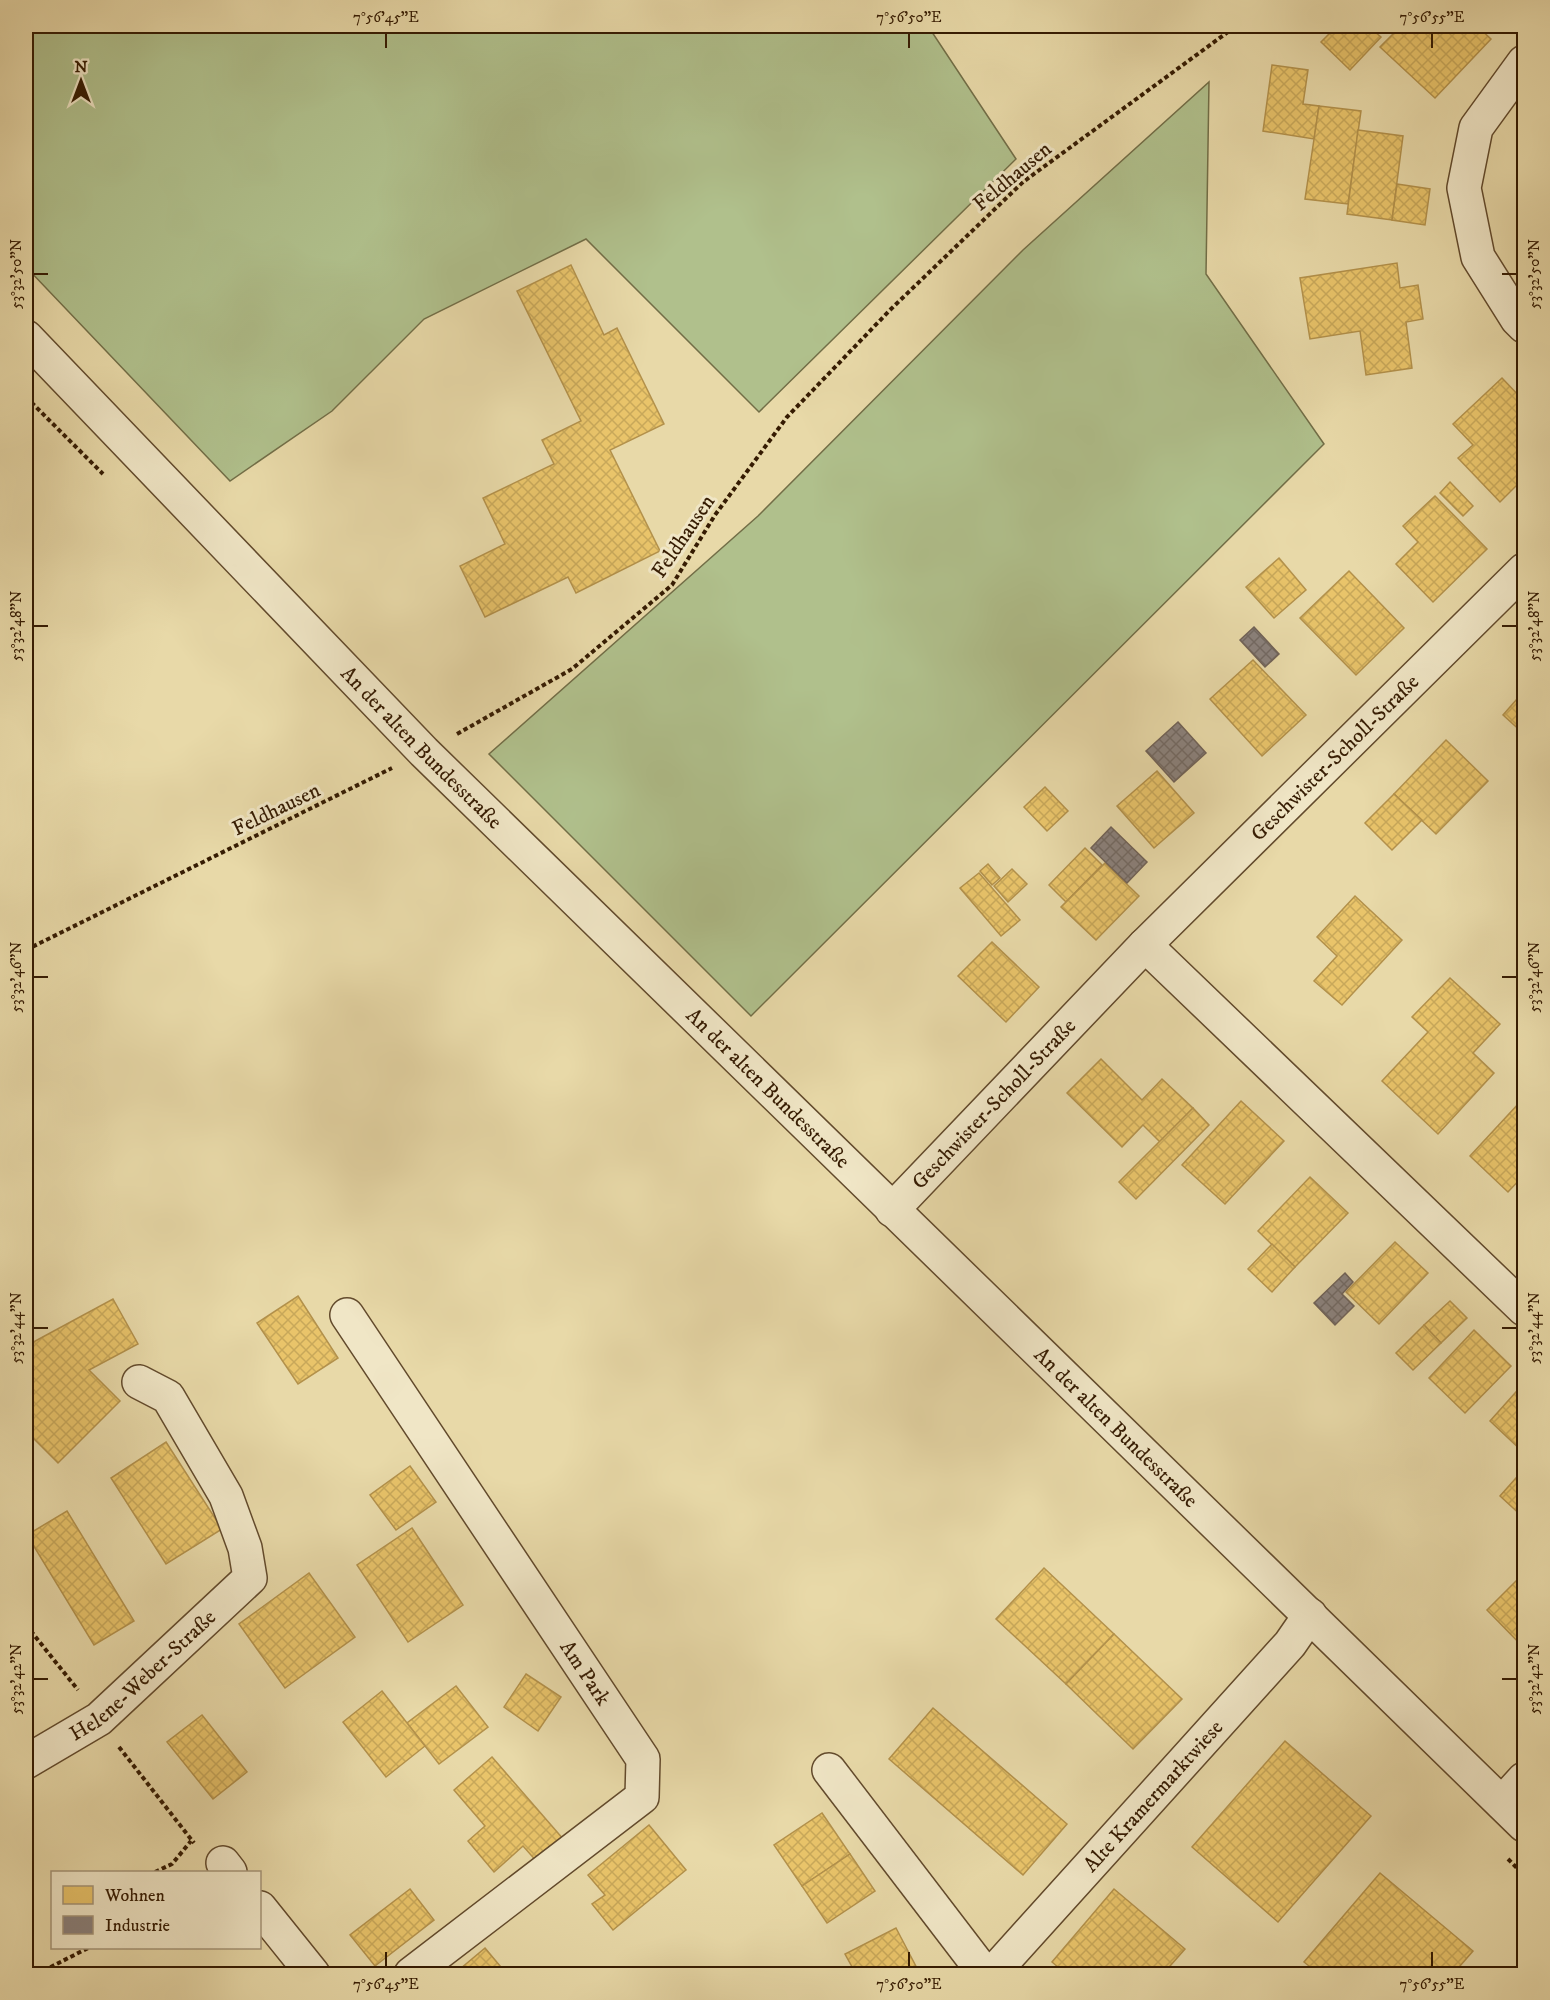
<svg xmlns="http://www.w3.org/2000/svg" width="1550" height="2000" font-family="'IM FELL DW Pica',serif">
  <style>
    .green { fill: #b0c08c; stroke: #726e47; stroke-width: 1.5 }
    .homes { fill: url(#homes-cross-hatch); stroke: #b3914b; stroke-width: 1.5 }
    .industry { fill: url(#industry-cross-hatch); stroke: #706257; stroke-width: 1.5 }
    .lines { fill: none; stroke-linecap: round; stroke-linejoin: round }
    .minor-casing { stroke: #624a2c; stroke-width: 36 }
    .path { stroke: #351b02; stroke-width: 4; stroke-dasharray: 4.5 3; stroke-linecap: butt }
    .minor { stroke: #f0e6c6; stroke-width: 33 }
    .ticks { fill: none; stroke: #351b02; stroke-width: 2 }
    .labels { text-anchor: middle; stroke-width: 6; stroke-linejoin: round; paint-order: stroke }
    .street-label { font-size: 21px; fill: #351b02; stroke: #f0e6c6 }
    .neatline { fill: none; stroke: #351b02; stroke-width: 2 }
    .ticks-label { font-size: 15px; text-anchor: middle; fill: #351b02 }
  </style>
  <defs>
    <pattern id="homes-cross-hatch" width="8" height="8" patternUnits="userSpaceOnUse" patternTransform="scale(1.5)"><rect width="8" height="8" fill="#e9c46a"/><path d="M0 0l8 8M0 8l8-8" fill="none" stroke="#c8a85a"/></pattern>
    <pattern id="industry-cross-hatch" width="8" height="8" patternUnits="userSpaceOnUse" patternTransform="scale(1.5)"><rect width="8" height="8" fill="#8a817c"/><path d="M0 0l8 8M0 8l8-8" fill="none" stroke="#726963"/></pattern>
  </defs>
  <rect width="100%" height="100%" fill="#e8d9a8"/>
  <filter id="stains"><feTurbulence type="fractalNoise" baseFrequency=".00333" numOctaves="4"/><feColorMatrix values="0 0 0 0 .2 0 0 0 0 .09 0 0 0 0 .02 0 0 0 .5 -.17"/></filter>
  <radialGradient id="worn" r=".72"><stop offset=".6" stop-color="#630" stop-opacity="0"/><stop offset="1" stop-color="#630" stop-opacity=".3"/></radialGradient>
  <g class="green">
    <path d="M26 26H928L1016 159 759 412 586 239 424 319 332 411 230 481 26 267Z"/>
    <path d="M1209 82 1206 274 1324 444 751 1016 489 754 758 516 1023 250Z"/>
  </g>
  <g class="homes">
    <path d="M1337 26H1368L1381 37 1350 70 1321 42Z"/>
    <path d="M1401 26H1477L1491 39 1435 98 1380 47Z"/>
    <path d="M1272 65 1308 70 1303 104 1319 106 1314 139 1263 131Z"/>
    <path d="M1319 106 1361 111 1348 204 1305 199Z"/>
    <path d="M1358 130 1403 136 1392 220 1347 214Z"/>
    <path d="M1397 184 1430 189 1425 225 1392 220Z"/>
    <path d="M1397 263 1400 288 1418 285 1423 319 1406 322 1412 368 1366 375 1360 331 1310 339 1300 278Z"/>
    <path d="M571 265 604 335 617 328 664 424 610 450 660 551 576 593 568 577 485 617 460 566 505 544 483 498 554 464 542 440 581 421 517 291Z"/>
    <path d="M1502 378 1524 401V478L1500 502 1458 458 1473 445 1453 424Z"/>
    <path d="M1450 482 1473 506 1463 516 1440 493Z"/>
    <path d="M1435 496 1487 549 1433 602 1396 564 1418 542 1403 526Z"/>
    <path d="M1279 558 1306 590 1274 618 1246 587Z"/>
    <path d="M1349 571 1404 628 1356 675 1300 618Z"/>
    <path d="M1253 660 1306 715 1262 756 1210 699Z"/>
    <path d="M1524 691V734L1503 715Z"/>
    <path d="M1446 740 1488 781 1436 834 1394 794Z"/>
    <path d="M1157 771 1194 813 1154 848 1117 806Z"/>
    <path d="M1045 787 1068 811 1047 831 1024 807Z"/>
    <path d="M1394 794 1422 820 1392 850 1365 823Z"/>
    <path d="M1085 848 1102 865 1066 902 1049 885Z"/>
    <path d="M1105 863 1139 896 1096 940 1061 907Z"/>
    <path d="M988 864 1000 878 992 885 980 871Z"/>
    <path d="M1012 869 1027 884 1008 902 994 886Z"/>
    <path d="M979 873 1020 920 1001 936 960 888Z"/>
    <path d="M1355 896 1402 940 1342 1005 1314 981 1337 956 1317 937Z"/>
    <path d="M992 942 1039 987 1006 1022 958 976Z"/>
    <path d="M1450 978 1500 1024 1473 1053 1494 1073 1438 1134 1382 1081 1428 1032 1412 1017Z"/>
    <path d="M1101 1059 1142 1100 1162 1079 1193 1108 1160 1142 1143 1125 1122 1147 1067 1093Z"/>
    <path d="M1241 1101 1284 1141 1225 1204 1182 1165Z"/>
    <path d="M1521 1101 1524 1105V1175L1508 1192 1470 1156Z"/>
    <path d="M1193 1108 1209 1125 1136 1199 1119 1182Z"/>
    <path d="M1310 1177 1348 1213 1295 1267 1258 1231Z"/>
    <path d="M1395 1242 1428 1273 1379 1324 1346 1292Z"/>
    <path d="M1272 1244 1295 1267 1272 1292 1248 1269Z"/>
    <path d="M298 1296 338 1358 298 1384 257 1323Z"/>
    <path d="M113 1299 138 1344 89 1370 120 1401 58 1463 26 1431V1346Z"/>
    <path d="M1450 1301 1467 1318 1441 1343 1424 1325Z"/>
    <path d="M1424 1325 1441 1343 1413 1370 1396 1353Z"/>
    <path d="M1474 1330 1511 1366 1465 1413 1429 1378Z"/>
    <path d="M1524 1383V1453L1490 1421Z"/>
    <path d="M166 1442 222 1529 166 1564 111 1478Z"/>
    <path d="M410 1466 436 1502 396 1530 370 1495Z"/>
    <path d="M1524 1469V1518L1500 1496Z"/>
    <path d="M67 1511 134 1621 94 1645 27 1535Z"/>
    <path d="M412 1528 463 1605 408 1642 357 1565Z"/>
    <path d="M1044 1568 1114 1634 1066 1684 996 1619Z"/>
    <path d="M309 1573 355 1637 285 1688 239 1624Z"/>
    <path d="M1519 1578 1524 1583V1648L1487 1610Z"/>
    <path d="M1114 1634 1182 1699 1133 1749 1066 1684Z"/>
    <path d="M526 1674 561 1697 538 1731 504 1707Z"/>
    <path d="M456 1686 488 1727 439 1764 407 1723Z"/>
    <path d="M382 1691 425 1746 386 1777 343 1722Z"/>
    <path d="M933 1708 1067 1824 1023 1875 889 1759Z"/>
    <path d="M202 1715 247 1772 213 1799 167 1742Z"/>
    <path d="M1285 1741 1371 1816 1278 1922 1192 1847Z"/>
    <path d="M492 1757 564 1840 538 1863 523 1846 494 1872 468 1841 485 1826 454 1790Z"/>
    <path d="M822 1813 850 1854 802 1886 774 1845Z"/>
    <path d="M649 1825 686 1870 613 1930 592 1904 605 1895 588 1875Z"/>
    <path d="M850 1854 875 1891 827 1923 802 1886Z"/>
    <path d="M1380 1873 1473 1951 1453 1974H1319L1304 1962Z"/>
    <path d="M410 1889 434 1920 375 1966 350 1935Z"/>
    <path d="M1114 1889 1185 1949 1163 1974H1066L1052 1962Z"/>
    <path d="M896 1928 920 1974H856L845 1954Z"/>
    <path d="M485 1948 500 1966 490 1974H454Z"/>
  </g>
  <g class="industry">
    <path d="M1254 627 1279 654 1265 667 1240 640Z"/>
    <path d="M1178 722 1206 753 1174 782 1146 751Z"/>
    <path d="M1111 827 1147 862 1127 883 1091 848Z"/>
    <path d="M1345 1273 1353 1282 1342 1294 1354 1306 1335 1325 1314 1303Z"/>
  </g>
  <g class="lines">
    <defs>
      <g id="minor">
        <path d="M1524 62 1476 128 1464 188 1478 257 1517 319 1524 326"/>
        <path id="s1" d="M26 337 424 752 1524 1825"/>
        <path d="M1145 945 1524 1309"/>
        <path id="s2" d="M892 1210 1145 945 1524 570"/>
        <path id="s3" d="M347 1315 643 1759 642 1797 411 1974"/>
        <path id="s4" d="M26 1762 99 1719 250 1578 245 1548 226 1496 168 1397 139 1382"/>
        <path d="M829 1770 985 1974"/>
        <path d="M1502 1803 1524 1779"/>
        <path d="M223 1863 230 1872"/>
        <path d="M260 1908 313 1974"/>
        <path id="s5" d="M992 1974 1290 1644 1310 1615"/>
      </g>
    </defs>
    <use href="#minor" class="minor-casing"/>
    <g class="path">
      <path d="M26 397 103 474"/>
      <path d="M457 734 572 669 672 585 715 515 787 417 891 309 1023 182 1236 26"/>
      <path d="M26 950 392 768"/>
      <path d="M26 1625 78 1690"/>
      <path d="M119 1747 194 1843"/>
      <path d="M1508 1859 1524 1875"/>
      <path d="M155 1872 172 1864 191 1841"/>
      <path d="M37 1974 88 1948"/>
    </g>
    <use href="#minor" class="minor"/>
  </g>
  <path class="ticks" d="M386 33V48M909 33V48M1432 33V48M33 274H48M1502 274H1517M33 626H48M1502 626H1517M33 977H48M1502 977H1517M33 1328H48M1502 1328H1517M33 1679H48M1502 1679H1517M386 1952V1967M909 1952V1967M1432 1952V1967"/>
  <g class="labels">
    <g class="street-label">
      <text transform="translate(1012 176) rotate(-40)" y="7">Feldhausen</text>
      <text transform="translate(683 536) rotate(-56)" y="7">Feldhausen</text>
      <text dy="7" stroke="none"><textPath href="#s1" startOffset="570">An der alten Bundesstraße</textPath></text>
      <text dy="7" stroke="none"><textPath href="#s2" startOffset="633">Geschwister-Scholl-Straße</textPath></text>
      <text transform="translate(276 809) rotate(-26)" y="7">Feldhausen</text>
      <text dy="7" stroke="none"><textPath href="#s1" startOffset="1056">An der alten Bundesstraße</textPath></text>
      <text dy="7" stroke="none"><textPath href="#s2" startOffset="147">Geschwister-Scholl-Straße</textPath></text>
      <text dy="7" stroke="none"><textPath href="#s1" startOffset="1542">An der alten Bundesstraße</textPath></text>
      <text dy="7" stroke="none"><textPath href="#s4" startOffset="146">Helene-Weber-Straße</textPath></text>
      <text dy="7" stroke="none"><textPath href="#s3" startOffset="430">Am Park</textPath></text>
      <text dy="7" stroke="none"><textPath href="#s5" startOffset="240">Alte Kramermarktwiese</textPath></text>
    </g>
  </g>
  <rect width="1550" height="2000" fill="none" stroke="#e8d9a8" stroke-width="66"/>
  <rect x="51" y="1871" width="210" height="78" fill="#f0e6c6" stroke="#a59578" stroke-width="1.5"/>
  <rect x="63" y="1886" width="30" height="18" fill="#e9c46a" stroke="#a59578" stroke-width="1.5"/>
  <text x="105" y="1901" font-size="18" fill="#351b02">Wohnen</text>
  <rect x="63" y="1916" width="30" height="18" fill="#8a817c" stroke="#a59578" stroke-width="1.5"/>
  <text x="105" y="1931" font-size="18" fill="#351b02">Industrie</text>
  <g transform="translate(81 81)" stroke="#f0e6c6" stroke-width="4.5" paint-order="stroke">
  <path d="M0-4.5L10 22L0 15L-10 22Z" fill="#351b02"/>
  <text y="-9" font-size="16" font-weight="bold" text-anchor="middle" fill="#351b02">N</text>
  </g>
  <rect x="33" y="33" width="1484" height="1934" class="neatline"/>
  <g class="ticks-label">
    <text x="386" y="22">7°56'45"E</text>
    <text x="909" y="22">7°56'50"E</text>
    <text x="1432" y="22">7°56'55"E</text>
    <text transform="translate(16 274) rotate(-90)" y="5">53°32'50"N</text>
    <text transform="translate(1534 274) rotate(-90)" y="5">53°32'50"N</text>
    <text transform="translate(16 626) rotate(-90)" y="5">53°32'48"N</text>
    <text transform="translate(1534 626) rotate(-90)" y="5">53°32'48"N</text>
    <text transform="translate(16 977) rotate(-90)" y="5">53°32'46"N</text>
    <text transform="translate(1534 977) rotate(-90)" y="5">53°32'46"N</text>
    <text transform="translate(16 1328) rotate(-90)" y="5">53°32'44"N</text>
    <text transform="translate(1534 1328) rotate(-90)" y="5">53°32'44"N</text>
    <text transform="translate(16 1679) rotate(-90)" y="5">53°32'42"N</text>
    <text transform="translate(1534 1679) rotate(-90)" y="5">53°32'42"N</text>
    <text x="386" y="1989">7°56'45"E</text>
    <text x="909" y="1989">7°56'50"E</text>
    <text x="1432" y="1989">7°56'55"E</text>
  </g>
  <rect width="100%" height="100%" filter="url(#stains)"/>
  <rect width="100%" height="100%" fill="url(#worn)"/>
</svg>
